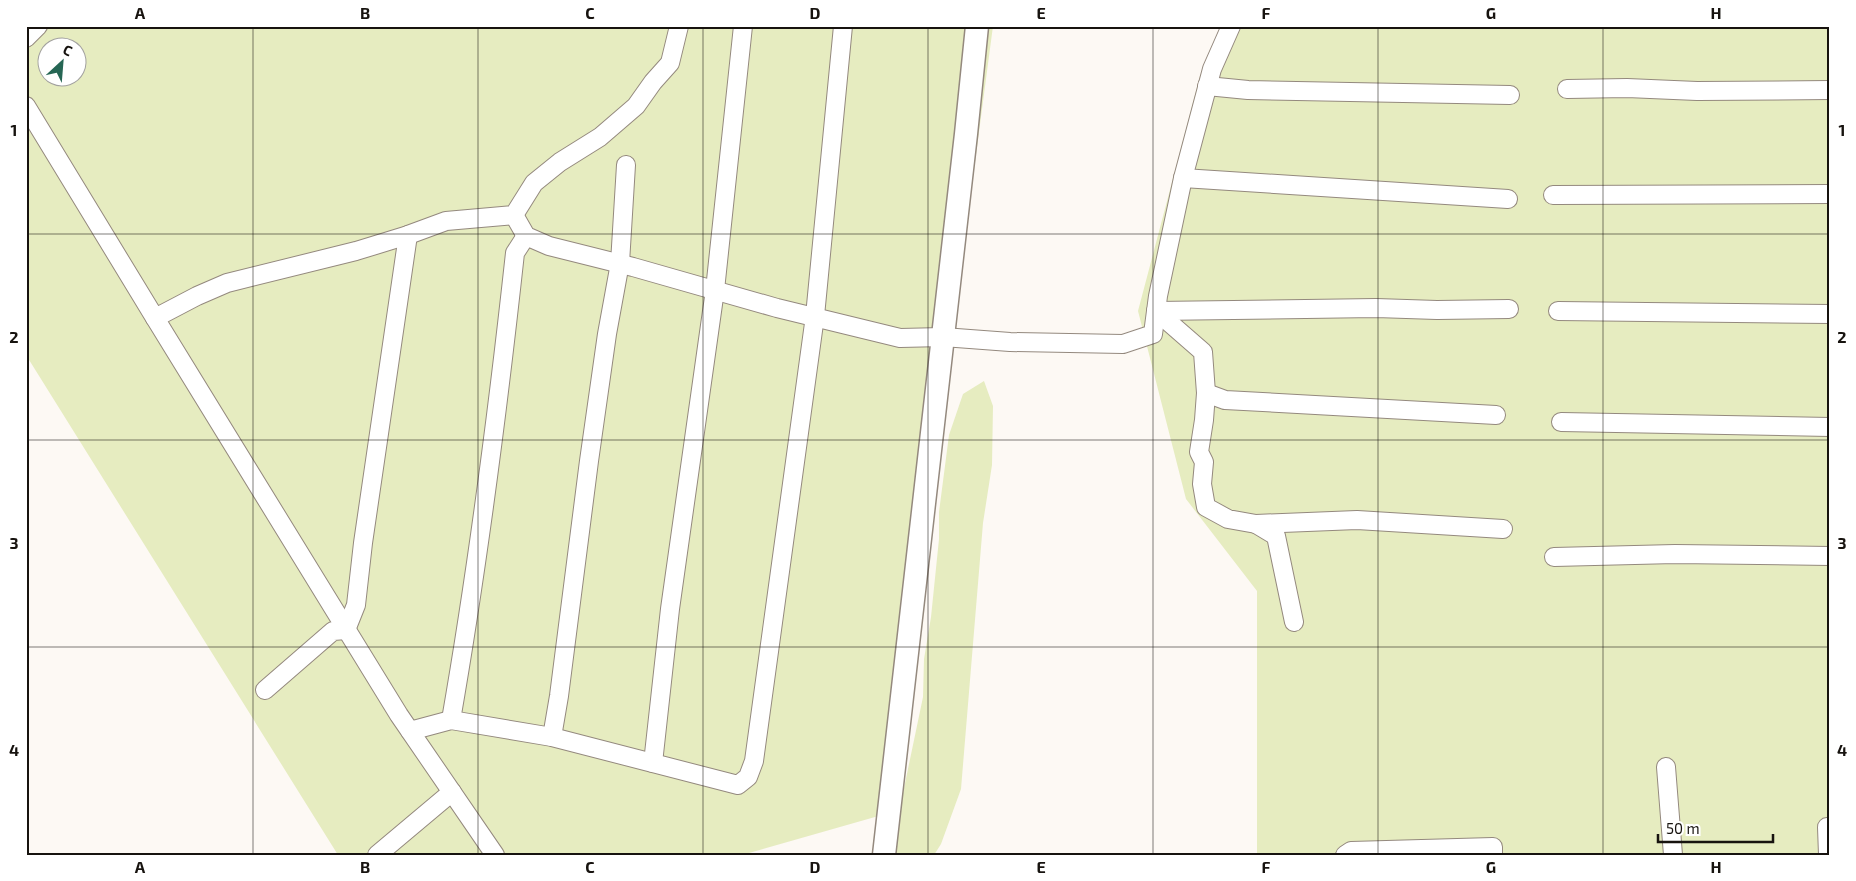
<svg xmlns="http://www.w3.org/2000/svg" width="1856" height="881" font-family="'Exo 2',sans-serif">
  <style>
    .green { fill: #e6ecc0; fill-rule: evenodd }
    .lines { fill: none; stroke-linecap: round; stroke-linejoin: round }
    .minor-casing { stroke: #94897e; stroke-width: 20 }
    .tertiary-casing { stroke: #94897e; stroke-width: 25 }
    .minor { stroke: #fff; stroke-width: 18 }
    .tertiary { stroke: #fff; stroke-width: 22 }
    .grid { fill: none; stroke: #17130f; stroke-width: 1; stroke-opacity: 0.55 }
    .neatline { fill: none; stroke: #17130f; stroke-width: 2 }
    .grid-label { font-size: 16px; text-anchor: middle; font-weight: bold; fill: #17130f }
  </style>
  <rect width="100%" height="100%" fill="#fdf9f4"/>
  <g class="green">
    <path d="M26 26H993L889 813 742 855H338L26 355ZM48 48H78V78H48Z"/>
    <path d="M1221 26H1830V855H1257V591L1186 499 1138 311 1200 76Z"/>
    <path d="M984 381 993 406 992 465 983 523 961 789 941 844 934 855H896L899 812 923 697 924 659 931 617 939 539V512L949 435 963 394Z"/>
  </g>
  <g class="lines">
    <defs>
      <g id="minor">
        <path d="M26 38 38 26"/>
        <path d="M1207 86 1248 90 1510 95"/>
        <path d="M1567 89 1627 88 1697 91 1830 90"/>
        <path d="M26 106 155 318 197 296 227 283 356 251 408 235 446 221 514 215 534 183 560 162 600 137 636 106 653 82 670 63 679 26"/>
        <path d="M1183 178 1508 199"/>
        <path d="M1553 195 1830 194"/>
        <path d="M514 215 526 236 549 246 633 267 777 308 900 338 943 337 1010 342 1123 344 1153 334 1158 296 1183 178 1212 69 1231 26"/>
        <path d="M1558 311 1830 314"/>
        <path d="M155 318 399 715 495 855"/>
        <path d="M1206 393 1225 400 1496 415"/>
        <path d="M1561 422 1830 427"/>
        <path d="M1256 524 1276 536 1294 622"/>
        <path d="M1503 529 1357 520 1256 524 1228 519 1206 507 1202 484 1204 462 1199 452 1204 420 1206 393 1203 352 1156 311 1376 308 1437 310 1509 309"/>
        <path d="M1554 557 1675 554 1830 556"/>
        <path d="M265 690 333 631 346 630 356 605 363 543 408 235"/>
        <path d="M451 720C478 565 498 409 515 253L526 236"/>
        <path d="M410 731 451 720 552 737 738 785 748 777 754 761 815 316 843 26"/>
        <path d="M552 737 559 696 589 461 607 334 620 263 626 165"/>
        <path d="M653 763 670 609 715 290 743 26"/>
        <path d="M1666 767 1673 855"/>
        <path d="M1827 827 1828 855"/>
        <path d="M377 855 452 792"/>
        <path d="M1345 855 1351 851 1493 847V855"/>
      </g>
      <path id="tertiary" d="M884 855 966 134 977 26"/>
    </defs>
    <use href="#minor" class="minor-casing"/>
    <use href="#tertiary" class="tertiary-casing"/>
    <use href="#minor" class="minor"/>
    <use href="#tertiary" class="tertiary"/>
  </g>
  <path class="grid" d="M253 26V855M478 26V855M703 26V855M928 26V855M1153 26V855M1378 26V855M1603 26V855M26 234H1830M26 440H1830M26 647H1830"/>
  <rect width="1856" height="881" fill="none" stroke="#ffffff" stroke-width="55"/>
  <g transform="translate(62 62) rotate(26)"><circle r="24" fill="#ffffff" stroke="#a2a19f"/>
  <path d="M0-4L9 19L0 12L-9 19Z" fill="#266654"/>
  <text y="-8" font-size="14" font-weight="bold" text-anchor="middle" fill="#17130f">С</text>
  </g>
  <path d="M1658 834v8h115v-8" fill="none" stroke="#17130f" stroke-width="2.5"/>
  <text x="1666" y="834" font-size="15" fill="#17130f" stroke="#ffffff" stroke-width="4" paint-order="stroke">50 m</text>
  <rect x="28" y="28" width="1800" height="826" class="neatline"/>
  <g class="grid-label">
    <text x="140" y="19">A</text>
    <text x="365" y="19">B</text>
    <text x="590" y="19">C</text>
    <text x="815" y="19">D</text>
    <text x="1041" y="19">E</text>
    <text x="1266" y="19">F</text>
    <text x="1491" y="19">G</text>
    <text x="1716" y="19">H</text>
    <text x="14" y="136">1</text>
    <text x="1842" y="136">1</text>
    <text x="14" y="343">2</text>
    <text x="1842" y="343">2</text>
    <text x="14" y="549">3</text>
    <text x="1842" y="549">3</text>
    <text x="14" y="756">4</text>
    <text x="1842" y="756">4</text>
    <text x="140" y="873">A</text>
    <text x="365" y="873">B</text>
    <text x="590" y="873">C</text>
    <text x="815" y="873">D</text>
    <text x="1041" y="873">E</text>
    <text x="1266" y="873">F</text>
    <text x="1491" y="873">G</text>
    <text x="1716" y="873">H</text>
  </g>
</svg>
